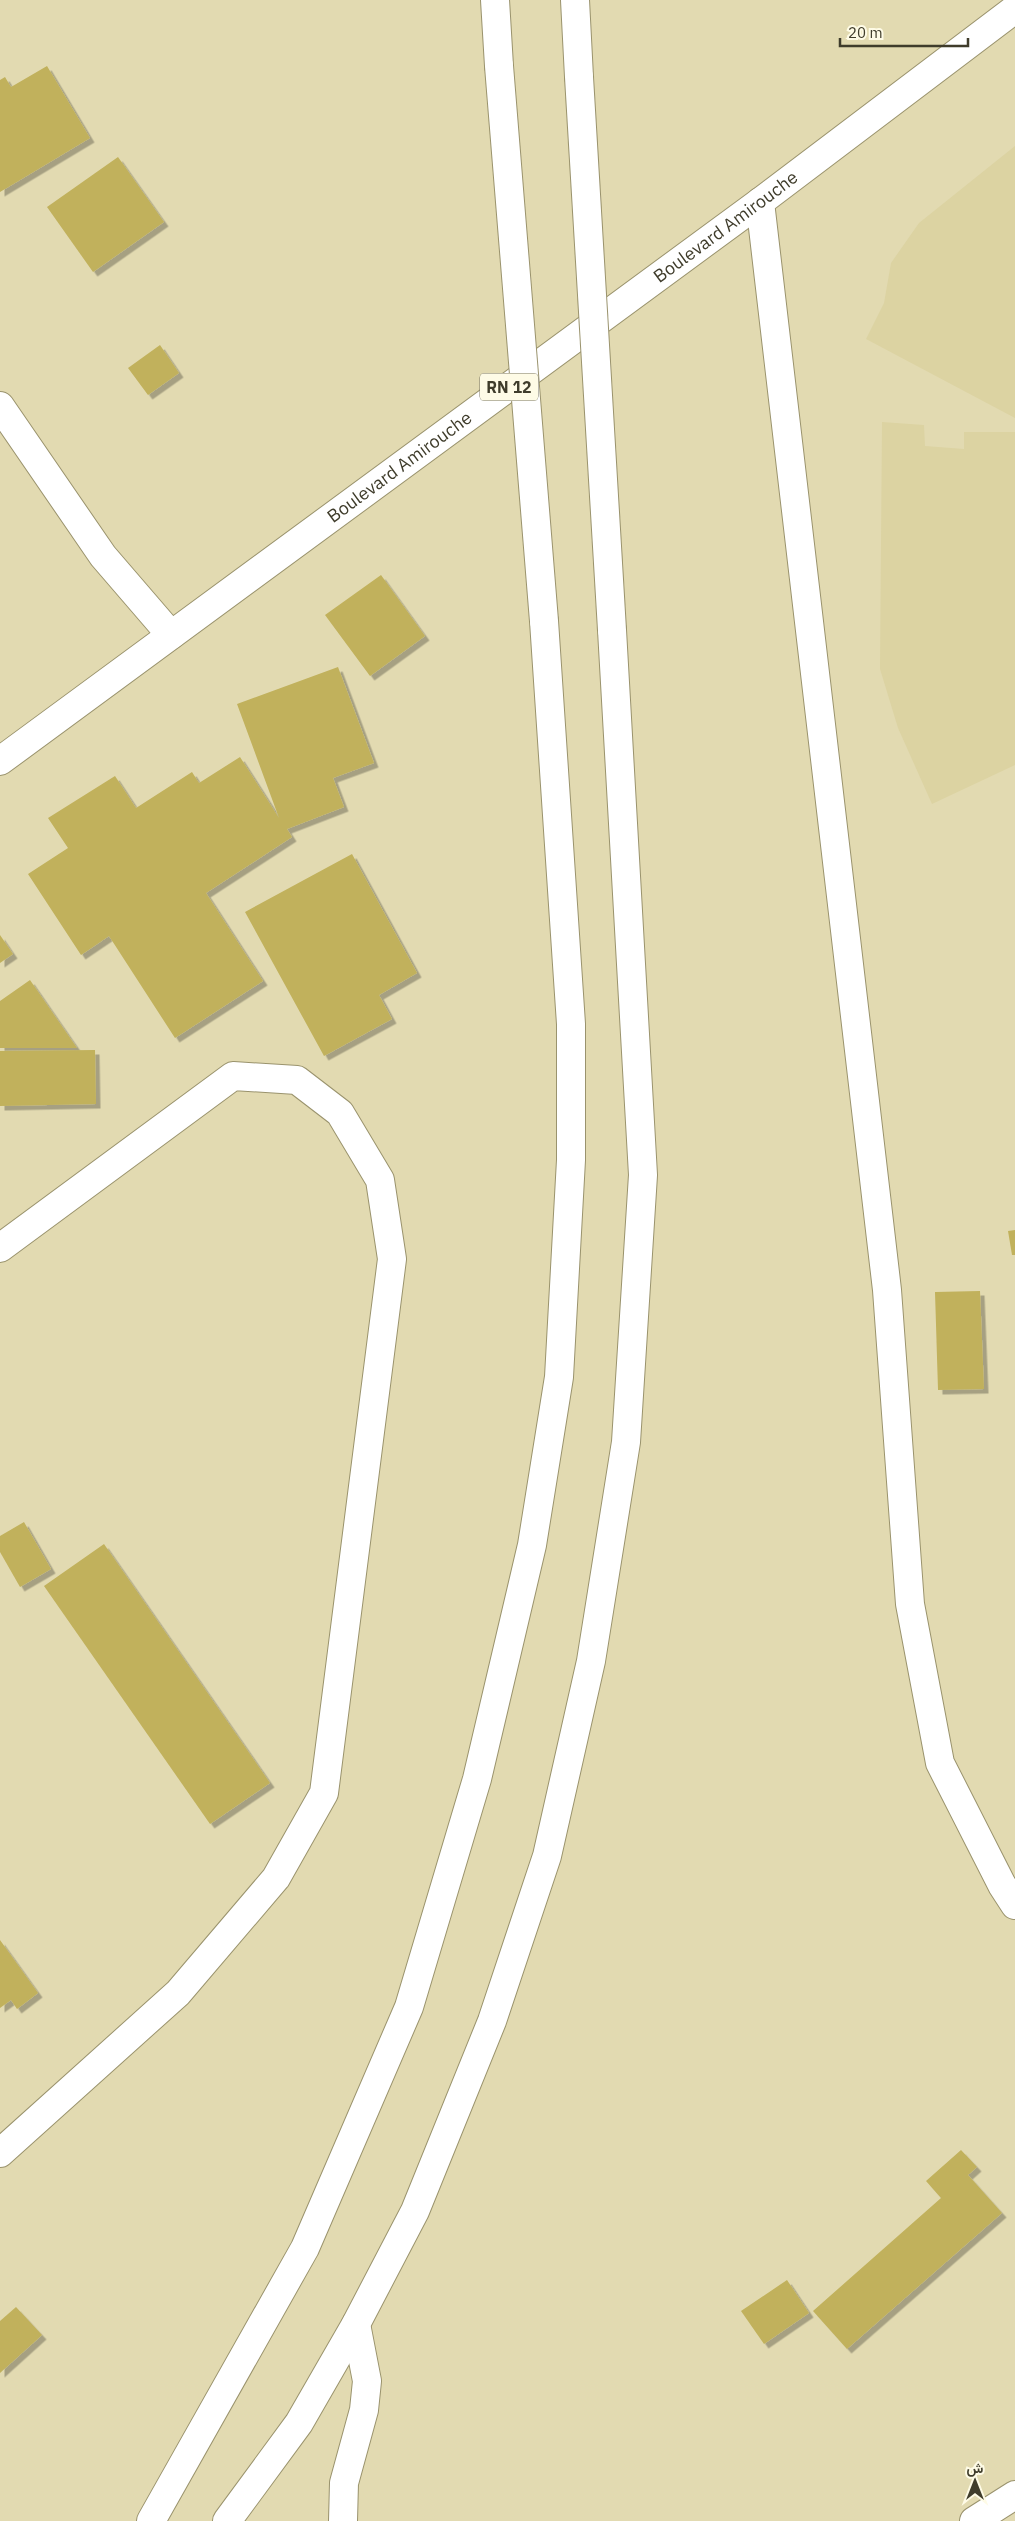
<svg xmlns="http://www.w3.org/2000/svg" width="1015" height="2521" font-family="'IBM Plex Sans',Vazirmatn,sans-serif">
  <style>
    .built { fill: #dcd3a2 }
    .building { fill: #c1b15c; filter: url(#shadow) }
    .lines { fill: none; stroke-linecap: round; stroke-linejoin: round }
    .minor-casing { stroke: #9a936d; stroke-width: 30 }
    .major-casing { stroke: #9a936d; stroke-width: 30 }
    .highway-casing { stroke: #9a936d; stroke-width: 30 }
    .minor { stroke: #fff; stroke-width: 28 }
    .major { stroke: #fff; stroke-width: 28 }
    .highway { stroke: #fff; stroke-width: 28 }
    .highway-bridge-casing { stroke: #9a936d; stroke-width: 30; stroke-linecap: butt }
    .highway-bridge { stroke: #fff; stroke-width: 28 }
    .labels { text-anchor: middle; stroke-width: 4; stroke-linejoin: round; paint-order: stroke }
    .shield { fill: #fefbe6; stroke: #787563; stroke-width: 1 }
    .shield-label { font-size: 16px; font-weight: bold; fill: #3f3c2b }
    .street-label { font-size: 18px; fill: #3f3c2b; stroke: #fefbe6 }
  </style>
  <defs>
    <filter id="shadow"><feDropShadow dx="4.5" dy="4.5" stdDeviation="0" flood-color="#0004"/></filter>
  </defs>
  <rect width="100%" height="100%" fill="#e2dab1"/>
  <g class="built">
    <path d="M1015 146V418L866 339 884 303 891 263 919 223Z"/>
    <path d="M882 422 924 425 925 446 964 449V432H1015V765L932 804 898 728 880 669Z"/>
  </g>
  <g class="building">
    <path d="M47 66 90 138 0 192V80L5 77 11 87Z"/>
    <path d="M118 157 164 222 93 272 47 207Z"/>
    <path d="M160 345 179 373 148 395 128 368Z"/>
    <path d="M381 575 425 636 370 676 325 615Z"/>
    <path d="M338 667 374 763 333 778 344 807 287 829 292 837 206 893 263 981 175 1038 109 936 81 955 28 874 68 848 48 818 115 776 136 808 192 772 199 783 240 757 279 818 237 704Z"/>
    <path d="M352 854 417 973 379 995 392 1019 324 1056 245 912Z"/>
    <path d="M0 935 13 954 0 963Z"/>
    <path d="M30 980 77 1048H0V1001Z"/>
    <path d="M95 1050 96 1104 0 1106V1051Z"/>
    <path d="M1015 1230V1255H1012L1008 1231Z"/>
    <path d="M980 1291 984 1389 938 1390 935 1292Z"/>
    <path d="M24 1522 51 1569 20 1587 0 1552V1536Z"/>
    <path d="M104 1544 270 1783 210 1824 44 1586Z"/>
    <path d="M0 1940 38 1993 17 2009 11 2000 0 2008Z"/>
    <path d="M961 2150 977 2167 968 2175 1002 2213 847 2349 813 2311 941 2198 926 2181Z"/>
    <path d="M787 2280 809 2313 764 2344 741 2311Z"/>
    <path d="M16 2307 42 2335 0 2373V2321Z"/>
  </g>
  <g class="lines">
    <defs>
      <g id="minor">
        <path d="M760 202 887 1290 910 1604 940 1763 1002 1885 1015 1905"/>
        <path d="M0 406 103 556 171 635"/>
        <path d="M0 1248 233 1076 297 1080 340 1113 380 1180 392 1259 324 1793 276 1878 178 1993 0 2153"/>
      </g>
      <g id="major">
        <path id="s1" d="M0 761 760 202 1015 9"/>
      </g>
      <g id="highway">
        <path d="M495 0 499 66"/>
        <path d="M575 0 579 77"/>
        <path d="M151 2521 305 2248 409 2007 477 1779 532 1545 559 1377 571 1160V1024L544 621"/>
        <path d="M227 2521 299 2423 356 2324 415 2211 492 2021 547 1856 591 1661 626 1442 643 1175 612 630"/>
        <path d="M343 2521 344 2483 364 2410 367 2381 356 2324"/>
        <path d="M974 2521 1015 2495"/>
      </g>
    </defs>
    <use href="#minor" class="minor-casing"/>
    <use href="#major" class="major-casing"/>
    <use href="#highway" class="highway-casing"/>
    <use href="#minor" class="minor"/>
    <use href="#major" class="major"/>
    <use href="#highway" class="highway"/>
    <defs>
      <g id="highway-bridge">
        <path d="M499 66 544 621"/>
        <path d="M579 77 612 630"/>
      </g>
    </defs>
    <use href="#highway-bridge" class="highway-bridge-casing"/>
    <use href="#highway-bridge" class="highway-bridge"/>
  </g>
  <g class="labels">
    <rect class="shield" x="480" y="373.5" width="58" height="27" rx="4"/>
    <g class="shield-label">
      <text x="509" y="393">RN 12</text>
    </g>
    <g class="street-label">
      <text dy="6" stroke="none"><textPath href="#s1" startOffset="901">Boulevard Amirouche</textPath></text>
      <text dy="6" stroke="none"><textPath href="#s1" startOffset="496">Boulevard Amirouche</textPath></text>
    </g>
  </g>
  <g transform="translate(975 2481)" stroke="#fefbe6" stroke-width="4" paint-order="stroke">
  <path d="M0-4L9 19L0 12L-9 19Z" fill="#3f3c2b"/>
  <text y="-8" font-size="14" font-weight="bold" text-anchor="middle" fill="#3f3c2b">ش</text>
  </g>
  <path d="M840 38v8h128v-8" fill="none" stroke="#3f3c2b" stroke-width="2.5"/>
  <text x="848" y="38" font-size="15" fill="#3f3c2b" stroke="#fefbe6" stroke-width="4" paint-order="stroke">20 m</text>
</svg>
